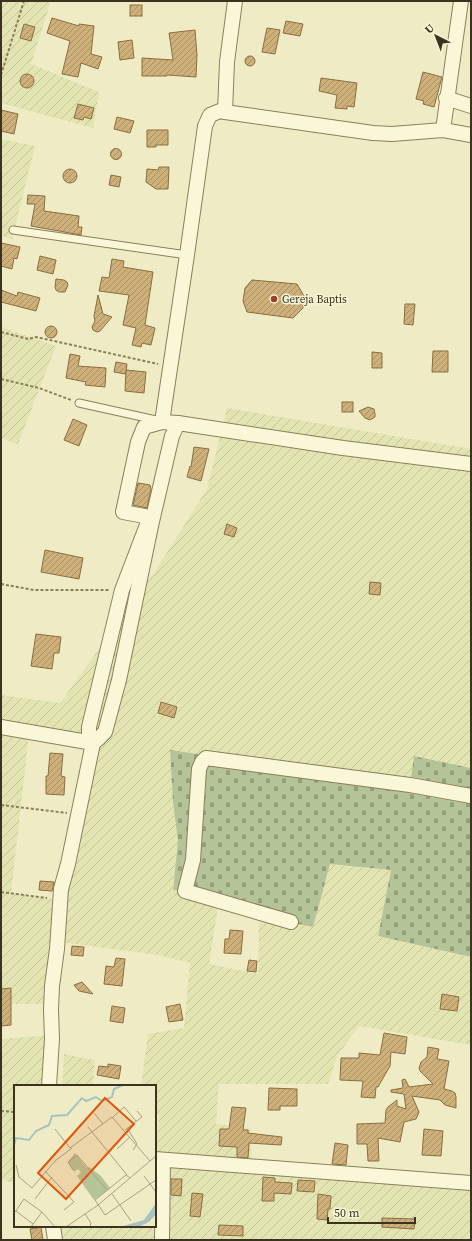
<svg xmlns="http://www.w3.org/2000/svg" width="472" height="1241" font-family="'Source Serif 4',serif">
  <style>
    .farmland { fill: url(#farmland-furrows); fill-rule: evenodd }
    .cemetery { fill: url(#cemetery-stones) }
    .building { fill: url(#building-hatch); stroke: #8b6e40 }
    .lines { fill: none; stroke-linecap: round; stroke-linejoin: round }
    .service-casing { stroke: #8b7f5a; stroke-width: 9 }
    .minor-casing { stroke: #8b7f5a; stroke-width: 16 }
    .path { stroke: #8b7f5a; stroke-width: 2; stroke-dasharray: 3 2; stroke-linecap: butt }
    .service { stroke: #faf7d9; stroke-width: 7 }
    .minor { stroke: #faf7d9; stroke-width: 14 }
    .poi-dot { fill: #9c4129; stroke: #f7f4d5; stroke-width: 1.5 }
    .labels { text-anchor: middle; stroke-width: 3; stroke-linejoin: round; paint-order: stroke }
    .poi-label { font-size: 11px; fill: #3b331f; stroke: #f7f4d5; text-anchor: start }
    .inset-river { fill: none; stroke: #a7c3c1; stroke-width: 2 }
    .inset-road { fill: none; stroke: #a7a283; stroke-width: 1 }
    .view { fill: #df570d; fill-opacity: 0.15; stroke: #df570d; stroke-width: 2 }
    .inset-edge { fill: none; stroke: #3b331f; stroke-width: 2 }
  </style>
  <defs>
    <pattern id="farmland-furrows" width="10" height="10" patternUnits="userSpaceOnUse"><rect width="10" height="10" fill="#e2e5b2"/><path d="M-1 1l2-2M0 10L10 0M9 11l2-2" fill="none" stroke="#c3c599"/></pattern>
    <pattern id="cemetery-stones" width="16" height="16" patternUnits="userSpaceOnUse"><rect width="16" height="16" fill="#b4c398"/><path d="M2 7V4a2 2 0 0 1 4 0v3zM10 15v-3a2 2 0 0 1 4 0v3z" fill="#949f7b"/></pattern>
    <pattern id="building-hatch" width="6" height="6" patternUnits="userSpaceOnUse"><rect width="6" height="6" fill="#ceb07a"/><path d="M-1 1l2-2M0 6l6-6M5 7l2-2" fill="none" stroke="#a89063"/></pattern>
  </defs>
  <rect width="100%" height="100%" fill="#efecc5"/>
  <g class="farmland">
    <path d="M1 1H51L31 64 99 92 93 128 1 103Z"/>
    <path d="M1 139 35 146 12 239 1 236Z"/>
    <path d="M1 327 56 346 18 444 1 438Z"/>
    <path d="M227 408 471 449V768L414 756 410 785 170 751 173 802 178 841 173 890 185 891 219 901 209 964 258 974 259 913 313 927 330 864 391 870 378 936 471 957V1045L359 1026 337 1056 328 1084H219L216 1124 250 1128 252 1167 471 1184V1240H55L54 1226H155V1161L159 1115 155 1114V1086H141L148 1034 184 1028 190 963 158 955 59 942 47 1004H1V695L60 703 156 570 207 489ZM29 734 92 744 60 900 11 893Z"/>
    <path d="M54 1035 51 1086H15V1183L1 1180V1039Z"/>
    <path d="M64 1054 95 1060 93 1086H62Z"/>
  </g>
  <path class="cemetery" d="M170 750 410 785 414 756 471 768V957L378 936 391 870 330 864 313 927 293 923 185 891 173 890 178 841 173 802Z"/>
  <g class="building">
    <rect x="130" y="5" width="12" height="11"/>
    <path d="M52 18 79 26V24L94 26 91 54 102 57 98 69 81 63 78 77 62 74 70 41 47 33Z"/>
    <path d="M286 21 303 24 300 36 283 33Z"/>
    <path d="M24 24 35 27 31 41 20 38Z"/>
    <path d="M267 28 280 30 275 54 262 52Z"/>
    <path d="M195 30 197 55 196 77 167 75V76H142V58L173 60 169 33Z"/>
    <path d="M132 40 134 58 120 60 118 42Z"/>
    <circle cx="250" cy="61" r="5"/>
    <path d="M423 72 442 77 434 107 423 104 424 101 416 99Z"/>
    <circle cx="27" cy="81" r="7"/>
    <path d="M321 78 357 83 354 107 347 106V109L335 108 337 95 319 91Z"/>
    <path d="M78 104 94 108 91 119 84 117 83 120 74 118Z"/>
    <path d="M1 110 18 114 14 134 1 131Z"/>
    <path d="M117 117 134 121 130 133 114 129Z"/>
    <path d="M147 130H168V145H156V147H147Z"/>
    <circle cx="116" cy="154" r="5.5"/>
    <path d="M159 167H169L168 189H156L146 182 147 169 158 170Z"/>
    <circle cx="70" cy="176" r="7"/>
    <path d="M111 175 121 177 119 187 109 185Z"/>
    <path d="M28 195 45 196 44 211 79 216 78 227H82L81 235 31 226 35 204H27Z"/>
    <path d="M1 243 20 247 17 259 14 258 12 269 1 266Z"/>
    <path d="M40 256 56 260 53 274 37 270Z"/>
    <path d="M112 259 124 261 123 267 153 272 145 325 155 328 151 345 142 343 141 347 132 345 136 328 123 325 129 295 99 291 102 277 109 278Z"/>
    <path d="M56 279 64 280 67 282 68 285 65 292H59L56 290 55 287Z"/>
    <path d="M252 280 297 284 304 296 303 308 293 318 247 312 243 301 245 288Z"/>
    <path d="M1 290 17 296 18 292 40 298 36 311 1 302Z"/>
    <path d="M98 295 103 314 112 317 100 331 97 332 93 330 92 327 95 321 94 316Z"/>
    <path d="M405 304H415L413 325 404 324Z"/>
    <circle cx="51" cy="332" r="6"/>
    <path d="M433 351H448V372H432Z"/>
    <path d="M372 352 382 353V368H372Z"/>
    <path d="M70 354 80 356 78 366 106 368 105 387 85 385 86 382 66 378Z"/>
    <path d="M116 362 127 364 126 374 114 372Z"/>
    <path d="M126 370 146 372 144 393 125 391Z"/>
    <rect x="342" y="402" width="11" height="10"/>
    <path d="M368 407 374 409 375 414V417L370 420 365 418 359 411Z"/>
    <path d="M73 419 87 425 79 446 64 440Z"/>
    <path d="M194 447 209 449 201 481 187 477 190 466 191 467Z"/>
    <path d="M138 483 150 485 151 489 147 508 133 505Z"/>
    <path d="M227 524 237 528 234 537 224 534Z"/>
    <path d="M45 550 83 558 79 579 41 572Z"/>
    <path d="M370 582 381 583 380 595 369 594Z"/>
    <path d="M36 634 61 637 59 653H54L52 669 31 666Z"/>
    <path d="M161 702 177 707 174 718 158 713Z"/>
    <path d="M50 753 63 754 61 776 65 777 64 795 46 794V776H48Z"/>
    <path d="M40 881 54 882 52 891 39 890Z"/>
    <path d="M230 930 243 931 241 954 224 953 225 939H229Z"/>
    <path d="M72 946 84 947 83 956 71 955Z"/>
    <path d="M116 958 125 959 122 986 104 984 106 966 114 967Z"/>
    <path d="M249 960 257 961 256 972 247 971Z"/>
    <path d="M82 982 93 994 79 991 74 985Z"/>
    <path d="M11 988V1025L1 1026V989Z"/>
    <path d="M442 994 459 997 457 1011 440 1009Z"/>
    <path d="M180 1004 183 1020 169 1022 166 1007Z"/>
    <path d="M112 1006 125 1008 123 1023 110 1021Z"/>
    <path d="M384 1033 407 1037 405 1054 391 1052 390 1066 378 1087H376L375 1098 361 1097 363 1081 340 1080 341 1058H359V1053L380 1055Z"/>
    <path d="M428 1047 439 1049 437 1059 449 1061 444 1089 452 1091 455 1093 456 1097V1108L445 1105 440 1100 412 1096 419 1112 416 1119 404 1122 400 1142 378 1138 379 1161H368L367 1144H357V1124L385 1123 386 1110 388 1107 397 1100V1106L406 1109 404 1094 391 1092V1090L403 1088 402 1080 405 1079 409 1087 433 1084 420 1071 419 1068 421 1062 427 1057Z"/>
    <path d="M108 1064 121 1066 119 1079 97 1075 99 1066 108 1067Z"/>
    <path d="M269 1088 297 1089V1106H280V1110H268Z"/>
    <path d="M232 1107 246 1108 243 1130H248V1133L282 1137 281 1145 249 1143 248 1158 237 1157V1147L219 1146 220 1129H229Z"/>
    <path d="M424 1129 443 1131 441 1156 422 1155Z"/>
    <path d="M335 1143 348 1145 346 1165 332 1164Z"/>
    <path d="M263 1177 275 1178V1182L292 1183 291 1194 274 1193V1201H262Z"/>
    <path d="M171 1179H182L181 1196 171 1195Z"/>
    <path d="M298 1180 315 1181 314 1192 297 1191Z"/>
    <path d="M192 1193 203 1194 200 1217 190 1216Z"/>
    <path d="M318 1194 331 1196 330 1209H328L327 1220 317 1219Z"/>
    <path d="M382 1218 415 1219 414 1229 382 1227Z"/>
    <path d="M219 1225 243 1226V1236L218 1235Z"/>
    <path d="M41 1227 43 1240H32L30 1229Z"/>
  </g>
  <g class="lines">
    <defs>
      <g id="service">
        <path d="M13 230 187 255"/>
        <path d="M79 403 156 420"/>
      </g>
      <g id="minor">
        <path d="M446 98 471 106"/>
        <path d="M225 112 227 62 235 1"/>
        <path d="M443 130 461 1"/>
        <path d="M162 422 187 255 205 126 210 115 220 111 225 112 373 133 392 134 443 130 471 135"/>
        <path d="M1 727 93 743 89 733V727L122 590 150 517 123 512 138 442 144 427 162 422 178 423 343 448 471 464"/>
        <path d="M291 922 185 891 193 860 199 769 202 762 206 758 410 785 471 796"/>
        <path d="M49 1086 52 1039 51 1010 52 986 57 949 61 889 68 864 93 743 98 739 105 732 119 680 151 526 172 436 178 423"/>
        <path d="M155 1159 471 1183"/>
        <path d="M53 1226 55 1240"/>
        <path d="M162 1240 163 1160"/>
      </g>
    </defs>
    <use href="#service" class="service-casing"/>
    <use href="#minor" class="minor-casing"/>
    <g class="path">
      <path d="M1 75 24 1"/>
      <path d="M1 332 28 339 36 337 158 364"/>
      <path d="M1 379 39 388 71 400"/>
      <path d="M1 584 34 590H110"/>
      <path d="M1 805 67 813"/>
      <path d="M1 892 47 898"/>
      <path d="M1 1111 15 1112"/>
    </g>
    <use href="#service" class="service"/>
    <use href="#minor" class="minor"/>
  </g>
  <circle class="poi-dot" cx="274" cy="299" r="4"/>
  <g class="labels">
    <g class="poi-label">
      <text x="282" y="303">Gereja Baptis</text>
    </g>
  </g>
  <g transform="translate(14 1085)">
    <rect width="142" height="142" fill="#efecc5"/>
    <path d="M61 68 73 83 75 82 87 91 96 103 80 115 63 91 67 87 64 84 60 87 54 77Z" fill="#b4c398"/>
    <path d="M142 118V129L135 137 124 142H106L130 135Z" fill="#a7c3c1"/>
    <path class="inset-river" d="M0 60 2 53 15 55 22 46 35 40 38 31 53 30 68 13 72 16 82 12 88 16 98 12 100 4 109 0"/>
    <path class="inset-road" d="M80 28 89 39M99 32 110 22 122 36M74 42 113 90M113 43 123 59 119 65M41 44 56 63 98 32 136 76M111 45 128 32 123 26M103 64 116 52M2 80 5 92 18 103 41 76 58 63M59 85 54 77 63 70 93 105M31 86 60 117 50 125M130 91 142 107M116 93 112 90 81 115 91 130 142 95M98 109 117 136M21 114 38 92M2 126 19 139M1 127 10 114 28 127 41 142M71 129 77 138 76 142M17 142 28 127M52 142 84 120 142 71"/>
    <path class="view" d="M91 13 120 39 52 114 24 88Z"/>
    <rect width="142" height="142" class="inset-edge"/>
  </g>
  <rect width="472" height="1241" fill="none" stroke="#3b331f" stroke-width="4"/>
  <g transform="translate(436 36) rotate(318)" stroke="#f7f4d5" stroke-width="3" paint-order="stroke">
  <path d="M0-3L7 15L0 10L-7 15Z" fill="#3b331f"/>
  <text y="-6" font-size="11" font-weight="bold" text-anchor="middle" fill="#3b331f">U</text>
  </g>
  <path d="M328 1217v6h87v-6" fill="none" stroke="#3b331f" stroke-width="2"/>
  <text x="334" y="1217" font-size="12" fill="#3b331f" stroke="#f7f4d5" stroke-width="3" paint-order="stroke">50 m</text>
</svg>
